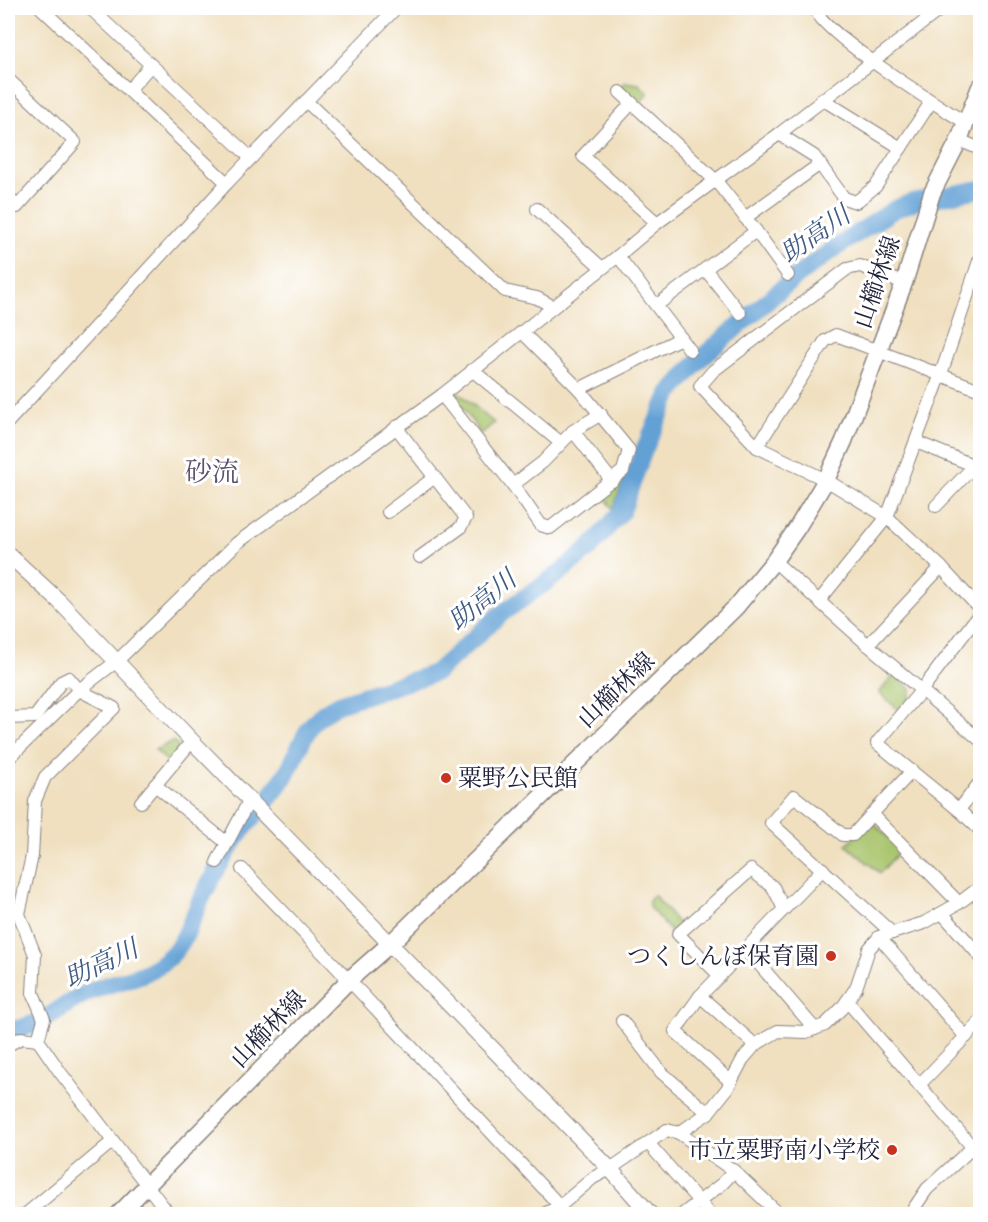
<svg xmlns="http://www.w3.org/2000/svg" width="988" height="1222" font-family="Vollkorn,'Noto Serif JP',serif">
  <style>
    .green { fill: #a8c46c; stroke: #657354; stroke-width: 1.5 }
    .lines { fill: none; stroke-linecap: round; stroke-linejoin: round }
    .river { stroke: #64a1d5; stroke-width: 18 }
    .minor-casing { stroke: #89817e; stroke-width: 14 }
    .tertiary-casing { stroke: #89817e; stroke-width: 17 }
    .secondary-casing { stroke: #89817e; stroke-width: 19 }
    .minor { stroke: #fff; stroke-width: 12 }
    .tertiary { stroke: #fff; stroke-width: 15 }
    .secondary { stroke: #fff; stroke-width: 16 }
    .poi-dot { fill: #c8321e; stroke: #fff; stroke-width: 2 }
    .labels { text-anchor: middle; stroke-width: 6; stroke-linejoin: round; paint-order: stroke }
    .street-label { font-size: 24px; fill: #22223b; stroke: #fff }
    .poi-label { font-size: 24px; fill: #22223b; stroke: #fff; text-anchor: end }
    .water-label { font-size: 26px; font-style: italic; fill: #405b80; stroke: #fff }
    .quarter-label { font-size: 27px; fill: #5d516d; stroke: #fff }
  </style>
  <rect width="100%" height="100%" fill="#fff"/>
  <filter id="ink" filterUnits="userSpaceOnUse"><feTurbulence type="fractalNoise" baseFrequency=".0167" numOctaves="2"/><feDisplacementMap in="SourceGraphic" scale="12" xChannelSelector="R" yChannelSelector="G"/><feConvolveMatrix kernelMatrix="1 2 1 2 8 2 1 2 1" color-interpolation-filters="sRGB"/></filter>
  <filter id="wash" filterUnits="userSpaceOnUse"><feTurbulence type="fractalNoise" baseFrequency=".008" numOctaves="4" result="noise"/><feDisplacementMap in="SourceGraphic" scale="24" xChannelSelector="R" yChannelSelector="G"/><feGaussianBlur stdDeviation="1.35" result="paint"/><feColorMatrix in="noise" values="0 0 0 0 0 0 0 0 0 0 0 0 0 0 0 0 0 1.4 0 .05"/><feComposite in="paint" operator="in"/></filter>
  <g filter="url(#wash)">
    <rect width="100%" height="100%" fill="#f0e0c0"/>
    <g class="green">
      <path d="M625 82 639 84 648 93 639 104 620 87Z"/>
      <path d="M456 390 494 423 481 434 452 393Z"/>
      <path d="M624 479 613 509 603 495Z"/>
      <path d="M894 675 911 689 910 698 900 711 879 693Z"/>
      <path d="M173 741 180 748 168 762 155 750Z"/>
      <path d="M874 823 901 850 880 873 846 845 867 825Z"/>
      <path d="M654 895 679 925 671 932 649 907V901Z"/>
    </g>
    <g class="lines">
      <path class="river" d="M8 1030C42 1028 60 1005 89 992 117 979 144 980 168 958 187 942 192 916 203 895 214 874 227 851 241 832 254 815 269 800 281 782 304 749 300 719 344 702L435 673 501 614 558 574 591 547 622 511 644 450 670 393 701 358 793 279 835 248 895 209 913 202 980 189"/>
    </g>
  </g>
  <g filter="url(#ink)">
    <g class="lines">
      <defs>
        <g id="minor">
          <path d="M41 8 227 183"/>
          <path d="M90 8 251 158"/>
          <path d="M815 8C820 32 940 107 966 123"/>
          <path d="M8 79 75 142 17 207 8 197"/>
          <path d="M129 90 151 65"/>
          <path d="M620 92 716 181 756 231"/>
          <path d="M822 99 901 148"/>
          <path d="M306 101 505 291 537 298 552 306"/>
          <path d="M632 103 583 156 657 223"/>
          <path d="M779 134 814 156 844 198 856 202 876 186 931 102"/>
          <path d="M959 140 980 149"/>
          <path d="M537 209 602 268"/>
          <path d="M745 218 820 164"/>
          <path d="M618 256 690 350"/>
          <path d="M705 269 740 313"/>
          <path d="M904 283 860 266 847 269 713 371 700 386 757 447 826 480 887 517 941 567 980 609"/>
          <path d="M657 305 756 231 788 275"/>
          <path d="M522 332 579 389 629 450 623 471 550 528 541 525 513 485 543 462 573 431 612 481"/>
          <path d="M472 370 561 443"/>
          <path d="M579 389 681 338"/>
          <path d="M442 395 513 485"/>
          <path d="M8 422 227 183 396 8"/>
          <path d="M396 427 466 518 460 528 420 557"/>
          <path d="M573 431 601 414"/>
          <path d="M916 442 980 468"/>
          <path d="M757 447 825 341 836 335 980 390"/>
          <path d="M936 506 974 466"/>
          <path d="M388 512 435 477"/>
          <path d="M774 561 868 645 980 740"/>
          <path d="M819 601 887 517 941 374 980 258"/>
          <path d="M980 613 921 691 877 743 959 810 980 782"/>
          <path d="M868 645 941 567"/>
          <path d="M8 718 35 717 61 682 69 678 79 690 114 708 45 777 35 801 32 856 19 914 35 955 33 993 44 1019 38 1040 60 1072 169 1214"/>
          <path d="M8 759 79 690 117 661 237 543 442 395 618 256 657 223 779 134 942 8"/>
          <path d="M912 771 872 814 959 903"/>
          <path d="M155 785 227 843"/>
          <path d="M141 802 192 741"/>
          <path d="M959 810 980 830"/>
          <path d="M872 814 853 835H843L794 796 771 823 892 933"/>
          <path d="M217 862 250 799"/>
          <path d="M242 869 349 980 560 1206"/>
          <path d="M942 913 980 956"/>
          <path d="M879 937 966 1037"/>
          <path d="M746 949 815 1029"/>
          <path d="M720 976 678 934 751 870 773 887 784 909"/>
          <path d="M700 996 675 1031 731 1082"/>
          <path d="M847 1001 980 1156"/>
          <path d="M622 1021 661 1072 708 1113"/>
          <path d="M8 1045 21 1038 38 1040"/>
          <path d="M755 1045 700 996 823 869"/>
          <path d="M919 1085 980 1022"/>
          <path d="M679 1133 708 1113 727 1089 743 1059 755 1045 778 1031 806 1032 825 1025 842 1008 856 988 869 949 879 937 924 923 959 903 980 887"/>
          <path d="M648 1143 710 1214"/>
          <path d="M26 1214 113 1141"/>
          <path d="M544 1214 560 1206 593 1178 610 1169 667 1130 679 1133 734 1171 779 1214"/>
          <path d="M683 1214 723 1183 734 1171"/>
          <path d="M910 1214 927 1189 972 1148"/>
        </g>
        <path id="tertiary" d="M8 554 59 601 192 741 610 1169 650 1214"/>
        <path id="secondary" d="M119 1214 349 980 391 943 736 607 774 561 797 528 826 480 844 441 904 283 932 193 959 140 980 87"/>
      </defs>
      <use href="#minor" class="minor-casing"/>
      <use href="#tertiary" class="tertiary-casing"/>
      <use href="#secondary" class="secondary-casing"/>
      <use href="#minor" class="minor"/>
      <use href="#tertiary" class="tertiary"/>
      <use href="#secondary" class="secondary"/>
    </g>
  </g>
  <g class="poi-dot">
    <circle cx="446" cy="778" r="6"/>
    <circle cx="831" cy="956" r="6"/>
    <circle cx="892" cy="1150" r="6"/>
  </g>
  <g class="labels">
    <g class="street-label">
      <text transform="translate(877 282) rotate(-71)" y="8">山櫛林線</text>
      <text transform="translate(616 690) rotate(-44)" y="8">山櫛林線</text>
      <text transform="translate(268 1029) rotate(-46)" y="8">山櫛林線</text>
    </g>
    <g class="poi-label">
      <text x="458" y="786" text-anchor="start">粟野公民館</text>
      <text x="819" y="964">つくしんぼ保育園</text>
      <text x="880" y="1158">市立粟野南小学校</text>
    </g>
    <g class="water-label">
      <text transform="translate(815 234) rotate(-35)" y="9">助高川</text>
      <text transform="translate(482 600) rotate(-39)" y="9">助高川</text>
      <text transform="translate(101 963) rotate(-25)" y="9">助高川</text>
    </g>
    <g class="quarter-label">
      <text x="212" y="481">砂流</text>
    </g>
  </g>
  <rect width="988" height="1222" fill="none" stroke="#fff" stroke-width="30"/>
</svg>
